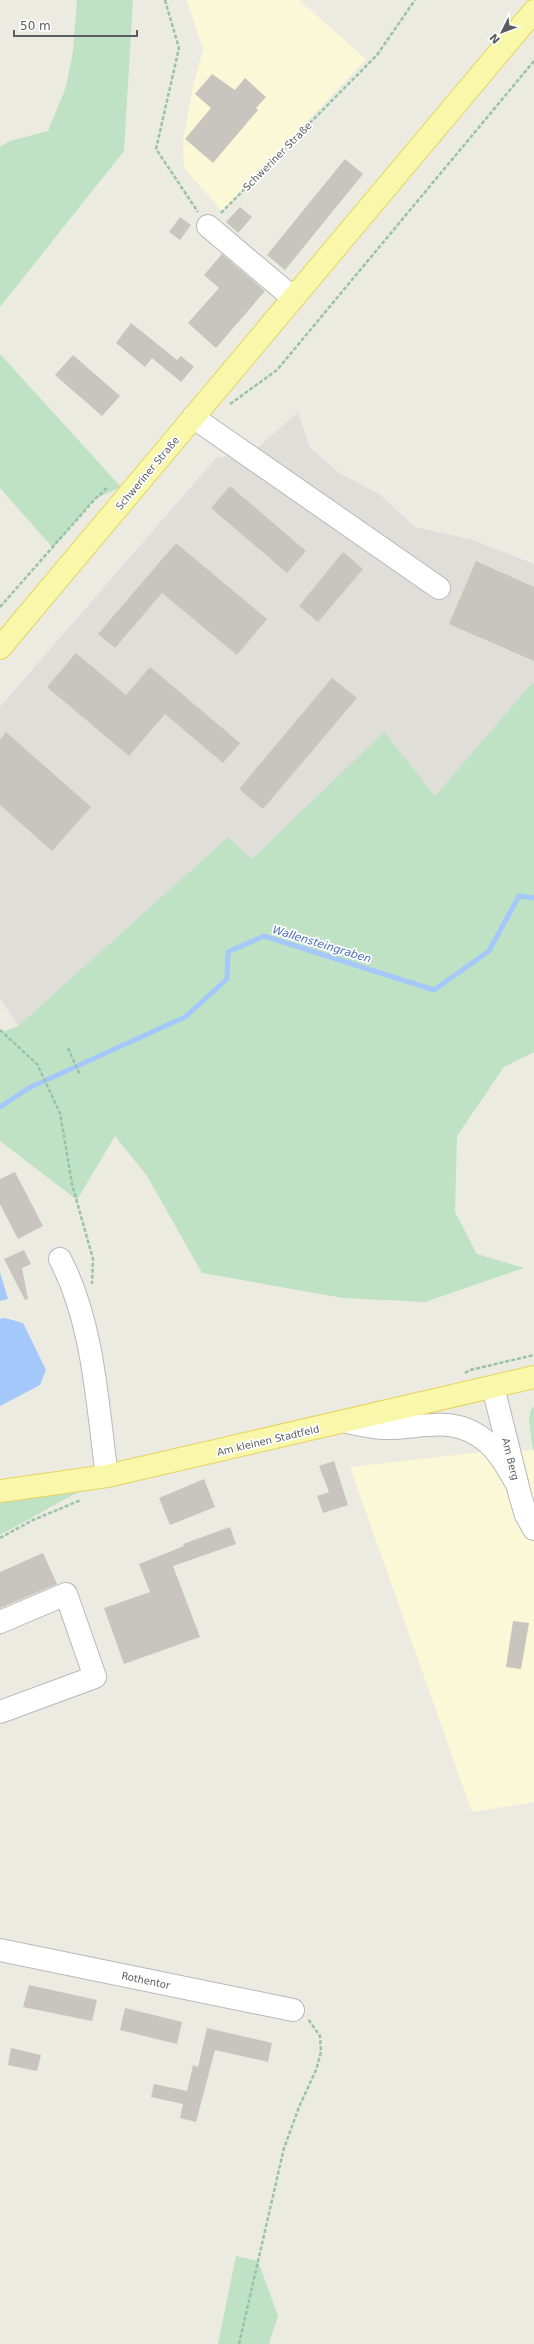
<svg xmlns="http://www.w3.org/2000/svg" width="534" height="2344" font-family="'DejaVu Sans',sans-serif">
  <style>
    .commercial { fill: #fbf8d7 }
    .industrial { fill: #dfded9 }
    .green { fill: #bfe2c4 }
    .water { fill: #a4c8f9 }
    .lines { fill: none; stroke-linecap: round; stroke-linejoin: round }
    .stream { stroke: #a4c8f9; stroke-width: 5 }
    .building { fill: #c7c5be }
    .minor-casing { stroke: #b7b8bd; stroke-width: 24 }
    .major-casing { stroke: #e7d45f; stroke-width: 24 }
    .path { stroke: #99c2aa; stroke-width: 2.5; stroke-dasharray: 4 2; stroke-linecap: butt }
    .minor { stroke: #fff; stroke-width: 22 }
    .major { stroke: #f9f7a9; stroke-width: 22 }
    .labels { text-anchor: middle; stroke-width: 3.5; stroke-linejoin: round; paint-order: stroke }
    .street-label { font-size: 10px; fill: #5a5c61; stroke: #fff }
    .water-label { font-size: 11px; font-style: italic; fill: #4970ba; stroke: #fff }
  </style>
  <rect width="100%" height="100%" fill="#ecebe1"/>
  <g class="commercial">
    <path d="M187 0H299L366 59 222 211 184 168 183 142 192 91 203 50Z"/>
    <path d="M534 1450V1802L472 1812 350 1467 483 1452Z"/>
  </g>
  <path class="industrial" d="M298 412 309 446 339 473 379 494 415 527 473 540 534 564V683L435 796 384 733 252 859 228 837 18 1026 0 998V707L216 458 254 451Z"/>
  <g class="green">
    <path d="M77 0H133L124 151 0 307V147L10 141 48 131 66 87 73 51Z"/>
    <path d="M0 354 121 487 95 499 53 548 0 488Z"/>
    <path d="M532 683H534V1052L504 1067 457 1136 455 1212 477 1254 524 1268 425 1302 343 1298 202 1273 147 1176 115 1136 77 1200 0 1141V1033L18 1026 228 837 252 859 384 732 435 796Z"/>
    <path d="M534 1407V1450L533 1451 529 1420 531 1409Z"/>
    <path d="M107 1476 0 1535V1491Z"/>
    <path d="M236 2256 258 2261 278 2316 269 2344H218Z"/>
  </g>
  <g class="water">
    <path d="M0 1272 8 1299 0 1301Z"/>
    <path d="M5 1318 23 1323 46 1370 40 1385 0 1406V1319Z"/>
  </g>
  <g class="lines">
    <path class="stream" d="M0 1107 29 1088 185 1017 227 979 228 952 264 936 434 990 489 951 519 896 534 898"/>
  </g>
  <g class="building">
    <path d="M212 74 235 90 245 78 266 97 256 108 258 110 213 163 185 139 211 108 195 94Z"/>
    <path d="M345 159 363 174 285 270 267 255Z"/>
    <path d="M240 207 252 217 238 233 226 222Z"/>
    <path d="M180 217 191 225 180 240 169 232Z"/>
    <path d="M222 254 265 291 216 348 188 323 219 288 204 275Z"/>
    <path d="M131 323 177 360 181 356 194 367 181 382 152 358 145 367 116 343Z"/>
    <path d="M73 355 120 396 102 416 55 375Z"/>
    <path d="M230 486 306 551 287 573 211 508Z"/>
    <path d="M176 543 267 619 237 655 162 593 115 648 98 634Z"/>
    <path d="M343 552 363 569 318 622 299 606Z"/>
    <path d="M476 561 534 587V661L449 624Z"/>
    <path d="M76 653 126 695 150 667 240 743 223 763 165 714 129 756 47 687Z"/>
    <path d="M332 678 357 698 263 809 239 789Z"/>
    <path d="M6 732 91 807 52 851 0 805V740Z"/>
    <path d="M15 1172 43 1226 18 1239 0 1204V1179Z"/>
    <path d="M24 1250 31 1264 22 1268 28 1299 25 1300 4 1259Z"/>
    <path d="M334 1461 348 1505 323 1513 317 1496 329 1492 319 1466Z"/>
    <path d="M204 1479 215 1507 170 1525 159 1498Z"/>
    <path d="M230 1527 236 1544 173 1566 200 1637 124 1664 104 1608 150 1592 139 1564 184 1546 183 1544Z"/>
    <path d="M43 1553 57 1584 0 1608V1572Z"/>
    <path d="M513 1621 529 1623 521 1669 506 1667Z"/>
    <path d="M29 1985 97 2000 92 2021 23 2007Z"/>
    <path d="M125 2008 182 2022 177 2044 120 2030Z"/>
    <path d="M207 2028 272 2043 268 2062 215 2050 196 2122 180 2118 183 2104 151 2097 154 2084 187 2091 193 2065 198 2067Z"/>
    <path d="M11 2048 41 2055 37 2071 8 2065Z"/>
  </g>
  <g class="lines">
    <defs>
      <g id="minor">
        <path d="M208 226 292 297"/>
        <path d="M193 417 439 588"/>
        <path d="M60 1259C94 1324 97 1404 107 1476"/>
        <path d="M493 1387 520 1495 526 1515 534 1529"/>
        <path d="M348 1422C360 1425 371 1427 384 1428 421 1429 454 1413 487 1442 500 1453 508 1469 517 1484"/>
        <path d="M0 1622 66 1594 95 1677 0 1712"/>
        <path d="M0 1950 293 2010"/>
      </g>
      <g id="major">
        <path d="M0 648 534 11"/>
        <path d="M0 1491 107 1476 534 1377"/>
      </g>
    </defs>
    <use href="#minor" class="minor-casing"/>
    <use href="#major" class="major-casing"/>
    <g class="path">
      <path d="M165 0 179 48 156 149 198 212"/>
      <path d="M221 213 377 55 415 0"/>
      <path d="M230 404 277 370 534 61"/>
      <path d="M0 607 95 499 108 487"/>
      <path d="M0 1030 37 1064 60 1113 72 1184 93 1259 92 1284"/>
      <path d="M68 1048 80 1075"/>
      <path d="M465 1373 470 1370 534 1355"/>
      <path d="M0 1538 33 1520 81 1500"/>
      <path d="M239 2344 284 2148 299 2107 316 2070 321 2052 320 2036 308 2019"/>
    </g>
    <use href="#minor" class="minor"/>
    <use href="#major" class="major"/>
  </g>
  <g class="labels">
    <g class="street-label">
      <text transform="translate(277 156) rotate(-45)" y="4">Schweriner Straße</text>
      <text transform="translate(147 473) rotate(-50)" y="4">Schweriner Straße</text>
      <text transform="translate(268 1440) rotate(-13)" y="4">Am kleinen Stadtfeld</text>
      <text transform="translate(511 1459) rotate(76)" y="4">Am Berg</text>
      <text transform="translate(146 1980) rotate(12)" y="4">Rothentor</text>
    </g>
    <g class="water-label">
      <text transform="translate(322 944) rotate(17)" y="4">Wallensteingraben</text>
    </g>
  </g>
  <g transform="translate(502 32) rotate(228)" stroke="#ffffff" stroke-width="3" paint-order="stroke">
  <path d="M0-3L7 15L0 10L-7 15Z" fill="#5a5c61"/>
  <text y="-6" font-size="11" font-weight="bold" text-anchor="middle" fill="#5a5c61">N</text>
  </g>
  <path d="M14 30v6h123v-6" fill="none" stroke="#5a5c61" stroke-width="2"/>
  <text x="20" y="30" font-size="12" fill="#5a5c61" stroke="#ffffff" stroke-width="3" paint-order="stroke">50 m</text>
</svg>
